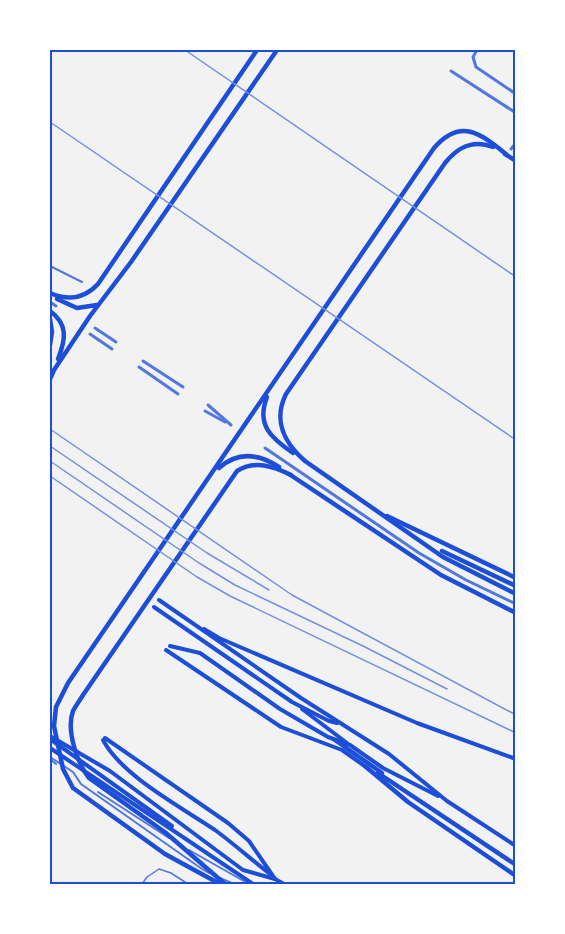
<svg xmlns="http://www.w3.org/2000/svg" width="565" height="934" font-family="'DM Sans',sans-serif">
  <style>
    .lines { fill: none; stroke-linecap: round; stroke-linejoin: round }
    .service { stroke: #5277de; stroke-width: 1.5 }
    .minor { stroke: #5277de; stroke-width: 2 }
    .tertiary { stroke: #5277de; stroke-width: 3 }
    .secondary { stroke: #1d4ed8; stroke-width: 4 }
    .primary { stroke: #1d4ed8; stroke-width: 4 }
    .trunk { stroke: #1d4ed8; stroke-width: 4.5 }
    .rail { stroke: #7290e2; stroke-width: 1.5 }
    .neatline { fill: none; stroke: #1d4ed8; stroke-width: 2 }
  </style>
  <rect width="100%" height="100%" fill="#f2f2f2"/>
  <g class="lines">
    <path class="service" d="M142 884 147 877 159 869 171 873 188 884"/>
    <g class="minor">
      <path d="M50 266 82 282"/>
      <path d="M50 757 73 772 81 784 202 869 209 873"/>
      <path d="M50 759 56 764"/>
      <path d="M98 792 169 838"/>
      <path d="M189 850 249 884"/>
      <path d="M220 878 234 884"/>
    </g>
    <g class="tertiary">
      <path d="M477 50 473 57 476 67 516 94"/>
      <path d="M451 71 516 113"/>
      <path d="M511 149 516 143"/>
      <path d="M50 302 56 306"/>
      <path d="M95 328 116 342"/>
      <path d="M90 334 112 349"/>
      <path d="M143 361 183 387"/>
      <path d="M139 367 178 394"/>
      <path d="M208 405 231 425"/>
      <path d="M205 411 225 422"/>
      <path d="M265 448 419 553 466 580 516 604"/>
    </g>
    <g class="secondary">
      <path d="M159 600 301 698 389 754 447 801 516 846"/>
      <path d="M154 607 292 702 329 721 337 723"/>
      <path d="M204 629 219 638 417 723 516 759"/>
      <path d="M170 646 200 653 280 709 328 737 350 745 383 768 438 796"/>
      <path d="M166 650 281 727 342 750 366 767"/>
      <path d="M302 709 347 743"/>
      <path d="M105 738 228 823 249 841 275 879"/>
      <path d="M103 740C122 776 181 807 215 830 234 844 252 860 270 874"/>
    </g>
    <g class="primary">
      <path d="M50 736 110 771 243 870 275 879 284 884"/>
      <path d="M50 739 172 826"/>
      <path d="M50 748 253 884"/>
    </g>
    <g class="trunk">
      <path d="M493 147C473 139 458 147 445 163L286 394C273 420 284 443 305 461L443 557 516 594"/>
      <path d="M505 154 516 161"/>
      <path d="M50 293C68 301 84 299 98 284L257 50"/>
      <path d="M57 299 77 308 97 305"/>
      <path d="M50 311C68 324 66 339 58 359"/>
      <path d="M50 319 52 332 50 345"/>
      <path d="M50 379 54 370 90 316 131 262 277 50"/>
      <path d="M267 397C256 425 271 438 293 453"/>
      <path d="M219 468C238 451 259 454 279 467"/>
      <path d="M289 474 441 575 516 613"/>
      <path d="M387 516 516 578"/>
      <path d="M442 551 516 586"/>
      <path d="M335 740 382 773"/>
      <path d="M366 767 408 802 516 876"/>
      <path d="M378 773 516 865"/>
      <path d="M220 884 165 854 73 788 63 769 54 726 56 707 68 683 434 148C461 117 481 134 506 154"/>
      <path d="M225 884 166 833 89 778C77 763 66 730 73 711 76 705 80 700 83 695L237 471C255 460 273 466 291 475"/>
    </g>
    <g class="rail">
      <path d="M185 50 516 277"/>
      <path d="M50 122 516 440"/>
      <path d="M50 429 292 595 516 715"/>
      <path d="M50 446 207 553 269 590"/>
      <path d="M50 461 199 563 235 585 363 646 447 689"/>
      <path d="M50 476 197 577 230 596 516 733"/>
    </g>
  </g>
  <rect width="565" height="934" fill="none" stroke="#ffffff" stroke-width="102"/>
  <rect x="51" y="51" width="463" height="832" class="neatline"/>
</svg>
